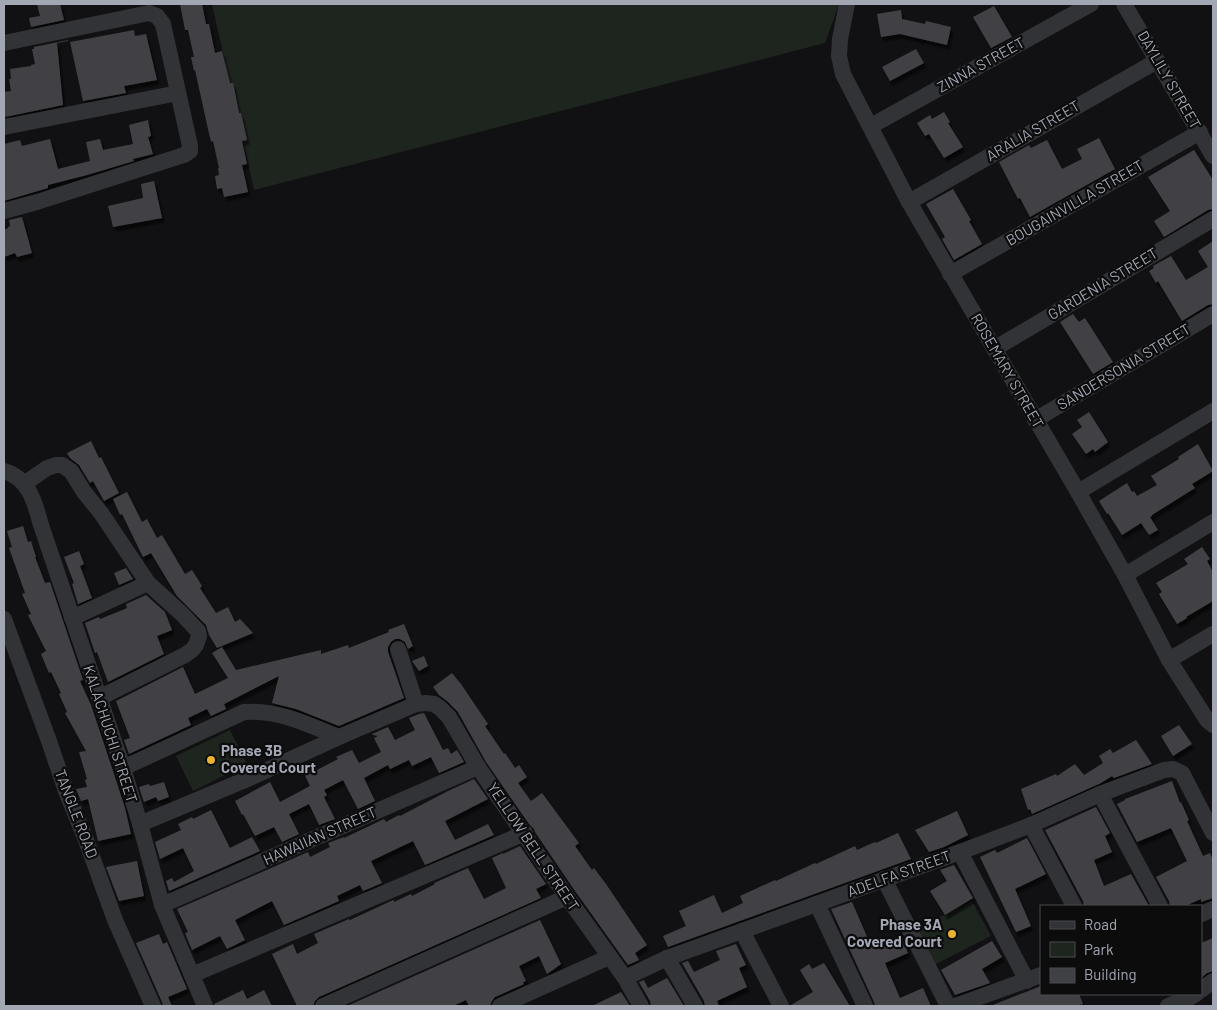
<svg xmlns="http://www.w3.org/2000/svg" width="1217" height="1010" font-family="Barlow,sans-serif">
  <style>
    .green { fill: #1e251f }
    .building { fill: #404145; filter: url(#shadow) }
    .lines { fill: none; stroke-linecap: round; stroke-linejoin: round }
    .minor { stroke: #323337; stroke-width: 16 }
    .poi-dot { fill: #eab232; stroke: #0c0c0d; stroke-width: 2 }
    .labels { text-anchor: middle; stroke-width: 4.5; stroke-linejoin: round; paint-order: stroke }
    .street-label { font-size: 15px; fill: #a3a7b3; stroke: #0c0c0d }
    .poi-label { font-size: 15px; font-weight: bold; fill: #a3a7b3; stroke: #0c0c0d; text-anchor: start }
  </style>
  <defs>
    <filter id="shadow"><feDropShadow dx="2.5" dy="4.5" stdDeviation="1" flood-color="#0009"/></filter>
  </defs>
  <rect width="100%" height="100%" fill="#111113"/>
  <g class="green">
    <path d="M212 4H839L825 43 254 190Z"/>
    <path d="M230 730 247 764 193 791 176 756Z"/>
    <path d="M972 901 991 936 932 966 913 931Z"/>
  </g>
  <g class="building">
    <path d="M37 4H60L64 20 31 27 29 18 40 16Z"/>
    <path d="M180 4H202L206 24H209L215 53 222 51 230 83H233L239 113H241L247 140 242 141 247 164 242 165 248 192 224 197 222 188 217 189 215 176 219 175 218 168H219L213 141 211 142 206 120 195 70 194 71 191 57H194L188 30H185Z"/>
    <path d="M994 6 1012 37 991 48 973 17Z"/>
    <path d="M901 10 902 19 925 24 926 21 951 27 947 45 900 34 881 37 877 14Z"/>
    <path d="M134 30 135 36 146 34 157 80 124 86 126 93 83 101 70 42Z"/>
    <path d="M68 40V41L57 43 63 105 5 117 4 92 11 91 9 79H11L10 69 31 66V65L35 64 32 49H34V47Z"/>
    <path d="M916 49 924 63 890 81 882 67Z"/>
    <path d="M944 112 950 122 948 123 963 147 944 158 929 134 925 136 917 123 930 115 932 119Z"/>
    <path d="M148 120 151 136 148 137 153 154 133 159 134 161 87 175 48 185V188L4 201V144L20 140 22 146 50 139 58 169 90 161 86 142 100 139 103 150 133 144 129 125Z"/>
    <path d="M1099 138 1115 169 1030 217 1020 198 1018 199 999 162 1029 145 1031 148 1047 140 1062 169 1082 159 1077 149Z"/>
    <path d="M1194 150 1213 180V209L1208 210 1164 237 1154 221 1170 211 1148 177Z"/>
    <path d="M154 181 162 218 113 227 108 206 143 198 141 184Z"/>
    <path d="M953 189 971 220 969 221 982 244 954 260 942 239 945 237 926 204Z"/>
    <path d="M22 217 32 253 17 257 15 253 4 257V230L8 228V227L10 226 9 220Z"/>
    <path d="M1213 241V304L1208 305 1182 321 1158 281 1156 283 1149 271 1154 268 1153 266 1171 256 1186 280 1208 267 1198 251Z"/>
    <path d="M1073 314 1079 322 1085 318 1113 362 1093 374 1060 322Z"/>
    <path d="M1089 412 1108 442 1095 452 1093 449 1086 454 1072 434 1082 427 1077 420Z"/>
    <path d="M91 441 99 458 101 457 119 493 104 501 93 481 90 483 79 465 70 458 67 453Z"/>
    <path d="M1198 444 1213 471 1192 484 1195 488 1152 515V516L1150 517 1158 530 1149 535 1141 523 1122 535 1108 513 1107 514 1099 501 1127 483 1132 492 1134 491 1137 496 1157 485 1151 476 1179 459 1178 457Z"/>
    <path d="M127 492 142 522 147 519 157 538 162 535 185 574 192 570 202 586 200 588 216 613 228 607 235 622 240 619 253 633 217 648 209 635 206 625 177 596 151 553 143 557 142 555 122 514 120 515 113 499Z"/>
    <path d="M23 526 28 542 31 541 36 557H35L45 583 50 582 83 680 80 681 91 705 113 771 125 808 131 834 98 841 88 799 81 801 76 789 87 787 85 780 87 779 79 752 86 751 65 713 67 712 59 694 61 693 51 672 49 673 41 654 46 651 28 615 31 614 22 594 25 593 9 548 12 547 7 531Z"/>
    <path d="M1202 547 1210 559 1207 561 1213 572V601L1186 617 1187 618 1177 624 1159 594 1162 592 1156 583 1188 564 1184 559Z"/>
    <path d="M79 551 84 564 80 566 92 598 78 604 72 584 74 583 64 557Z"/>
    <path d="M126 568 133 579 119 585 114 573Z"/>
    <path d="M146 595 165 612 172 630 157 636 164 654 108 682 97 652 95 653 85 623 99 617 100 619 125 609 127 608 126 604Z"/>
    <path d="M404 624 413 646 408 649 405 642 400 639H395L391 642 388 647V652L404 698 339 726 296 709 272 703 279 676 224 704 226 709 211 716 207 709 188 718 191 725 129 754 124 740 130 738 116 701 183 667 195 694 228 678 212 653 222 647 236 670 321 650V654L348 645 349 648 389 632 388 630Z"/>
    <path d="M424 656 428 666 419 671 412 661Z"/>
    <path d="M452 673 461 684 488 724 485 726 504 754 505 753 515 768 519 765 527 777 518 783 531 801 542 793 579 843 575 846 592 870 594 868 606 884 647 945 635 953 639 960 628 965 575 891 535 832 534 829 529 824 486 762 458 712 447 701 439 695 433 687Z"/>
    <path d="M424 713 443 750 448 748 451 754 457 750 464 762 439 773 431 757 412 766 409 760 390 769 388 765 364 778 375 801 358 809 343 780 324 790 327 795 324 797 335 819 319 825 309 804 289 814 299 834 282 842 274 827 255 836 243 814 242 815 235 801 270 782 280 802 310 786 301 767 312 761 317 770 338 759 336 757 352 750 359 763 381 752 374 738 378 736 373 735 372 734 388 727 395 740 415 730 409 718 419 714Z"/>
    <path d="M1179 725 1192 744 1173 756 1161 736Z"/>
    <path d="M1136 740 1152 764 1114 778 1112 776 1101 783 1032 814 1030 809 1028 810 1021 789 1056 774 1057 776 1075 764 1084 775 1103 763 1099 756 1110 749 1113 753Z"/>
    <path d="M474 779 488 799 445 821 455 840 488 824 494 835 425 865 413 841 371 861 382 883 363 891 360 885 337 896 339 901 284 925 272 901 235 920 245 940 227 949 220 936 192 950 185 933 188 932 177 909 308 852 310 857 330 847 328 843 344 837V838L384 819 386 822 399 815 400 816 448 791Z"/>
    <path d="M1172 781 1180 803 1181 802 1189 820 1187 821 1203 856 1210 853 1213 860V898L1201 902V899L1185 906H1170L1169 901 1156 877 1187 861 1171 828 1137 842 1117 804 1125 800V799Z"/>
    <path d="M164 782 169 797 158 801 156 797 144 802 139 787 149 784 150 786Z"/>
    <path d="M1096 807 1110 833 1105 836 1112 852 1094 860 1104 886 1131 874 1149 906H1084L1083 901 1045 830Z"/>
    <path d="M211 810 230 848 252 837 260 851 169 891 166 881 172 878 174 882 194 871 183 848 160 859 155 842 181 830 178 824 192 817 193 819Z"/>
    <path d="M957 811 968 835 944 847 929 852 915 830Z"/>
    <path d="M898 833 911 859 668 947 663 936 686 926 679 911 714 895 722 913 743 903 740 896 775 880 776 881 815 863 816 864 855 846 857 850 875 842 876 843Z"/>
    <path d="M1027 838 1046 874 1015 889 1031 926 1016 932 980 857 995 850 997 853Z"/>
    <path d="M520 846 546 884 536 889 541 898 319 997 315 1001 313 1006H297L272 954 293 944 297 954 318 943 314 934 349 919 350 920 391 901 394 900V902L411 894 412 896 435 884 434 883 468 868 484 899 506 888 492 858 503 853V854Z"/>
    <path d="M137 861 144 896 119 901 106 867Z"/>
    <path d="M954 865 973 898 945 915 930 891 947 881 940 870Z"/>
    <path d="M852 902 871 946H873V947L901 936 908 953 885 963 900 998 923 988 931 1006H875L874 1002 831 909Z"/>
    <path d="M540 920 561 964 547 974 539 956 519 966 526 981 523 982 524 984 495 997 492 1001 490 1006H469L466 1000 453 1006H347Z"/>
    <path d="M159 934 163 944 167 942 187 989 168 997 172 1006H163L162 1002 136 943Z"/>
    <path d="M1213 938V971L1207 973 1201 978V943Z"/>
    <path d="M992 941 1002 957 982 969 990 983 955 995 941 970Z"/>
    <path d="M736 944 746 965 739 968 747 987 717 1001 719 1006H705L704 1001 682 963 688 961 694 972 720 960 716 951Z"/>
    <path d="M824 963 850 1006H791V1005L813 992 800 970 809 964 812 969Z"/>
    <path d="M667 978 684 1006H651L650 1001 639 982 644 980 648 988Z"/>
    <path d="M1041 986V994H1079L1083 1004 1076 1006H990Z"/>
    <path d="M243 990 247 999 264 990 272 1006H215L214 1004Z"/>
    <path d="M621 992 630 1006H592Z"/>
  </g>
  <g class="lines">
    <g class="minor">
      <path d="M847 4 840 39 839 56 843 74 909 202 1078 492 1125 575 1169 660 1207 720 1213 725"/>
      <path d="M1124 4 1213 156"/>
      <path d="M4 43 149 13 157 16 163 24 190 146V151L184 155 37 202 4 211"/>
      <path d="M871 126 1091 4"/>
      <path d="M4 127 178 93"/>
      <path d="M909 202 1157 61"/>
      <path d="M950 274 1200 132"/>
      <path d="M994 349 1213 219"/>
      <path d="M1035 420 1213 314"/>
      <path d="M4 471C29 478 35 503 41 525L123 768 140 824 162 905 205 1006"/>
      <path d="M24 484 47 468 56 465H62L71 471 84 492 101 513 148 583 182 614 198 631 199 636 196 645 192 650 185 655 99 698"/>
      <path d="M1078 492 1213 411"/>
      <path d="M1125 575 1213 522"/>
      <path d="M72 618 148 583"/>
      <path d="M4 619 49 741 66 791 86 840 115 920 153 1006"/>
      <path d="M398 649 416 704"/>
      <path d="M1169 660 1213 634"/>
      <path d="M123 768 244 712C277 709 309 725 339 737"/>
      <path d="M1100 794 1160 906"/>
      <path d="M140 824 252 777 339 737 416 704 426 703 434 704 440 708 449 717 478 767 567 897 625 978 641 1006"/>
      <path d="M1031 825 1074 906"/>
      <path d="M960 852 1027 981"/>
      <path d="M884 879 948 1006"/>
      <path d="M817 904 865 1006"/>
      <path d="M162 905 478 767"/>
      <path d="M1201 914 1213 909"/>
      <path d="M742 931 781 1006"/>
      <path d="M667 958 695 1006"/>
      <path d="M192 975 525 833"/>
      <path d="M625 978 667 958 960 852 1031 825 1100 794 1164 770 1173 769 1182 773 1213 833"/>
      <path d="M1201 990 1213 981"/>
      <path d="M323 1006 567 897"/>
      <path d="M500 1006 609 957"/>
      <path d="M955 1006 1041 975"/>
      <path d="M1168 1006 1191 997 1196 994"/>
    </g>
  </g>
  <g class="poi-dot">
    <circle cx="211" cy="760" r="5"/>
    <circle cx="952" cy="934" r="5"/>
  </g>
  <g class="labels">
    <g class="street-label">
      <text transform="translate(981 65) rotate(-29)" y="5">ZINNA STREET</text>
      <text transform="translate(1169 80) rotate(60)" y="5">DAYLILY STREET</text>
      <text transform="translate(1033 131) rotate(-30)" y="5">ARALIA STREET</text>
      <text transform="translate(1075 203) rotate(-30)" y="5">BOUGAINVILLA STREET</text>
      <text transform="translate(1103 284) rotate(-31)" y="5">GARDENIA STREET</text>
      <text transform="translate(1124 367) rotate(-31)" y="5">SANDERSONIA STREET</text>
      <text transform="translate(1007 371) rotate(60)" y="5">ROSEMARY STREET</text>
      <text transform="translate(110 734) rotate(72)" y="5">KALACHUCHI STREET</text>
      <text transform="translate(76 814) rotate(69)" y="5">TANGLE ROAD</text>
      <text transform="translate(320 836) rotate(-24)" y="5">HAWAIIAN STREET</text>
      <text transform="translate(533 847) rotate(56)" y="5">YELLOW BELL STREET</text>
      <text transform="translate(899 874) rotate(-20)" y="5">ADELFA STREET</text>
    </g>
    <g class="poi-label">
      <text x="221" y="756">Phase 3B<tspan x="221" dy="17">Covered Court</tspan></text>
      <text x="942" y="930" text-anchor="end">Phase 3A<tspan x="942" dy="17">Covered Court</tspan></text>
    </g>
  </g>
  <rect width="1217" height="1010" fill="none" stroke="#a3a7b3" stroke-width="10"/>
  <rect x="1040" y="905" width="162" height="90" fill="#0c0c0d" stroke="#484a4f"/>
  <rect x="1050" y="921" width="25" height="8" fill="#323337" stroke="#484a4f"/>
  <text x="1084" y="930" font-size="15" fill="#a3a7b3">Road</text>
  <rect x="1050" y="942" width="25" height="15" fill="#1e251f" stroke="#484a4f"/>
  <text x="1084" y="955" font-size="15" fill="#a3a7b3">Park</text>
  <rect x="1050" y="968" width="25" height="15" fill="#404145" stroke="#484a4f"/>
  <text x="1084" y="980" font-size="15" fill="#a3a7b3">Building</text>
</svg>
